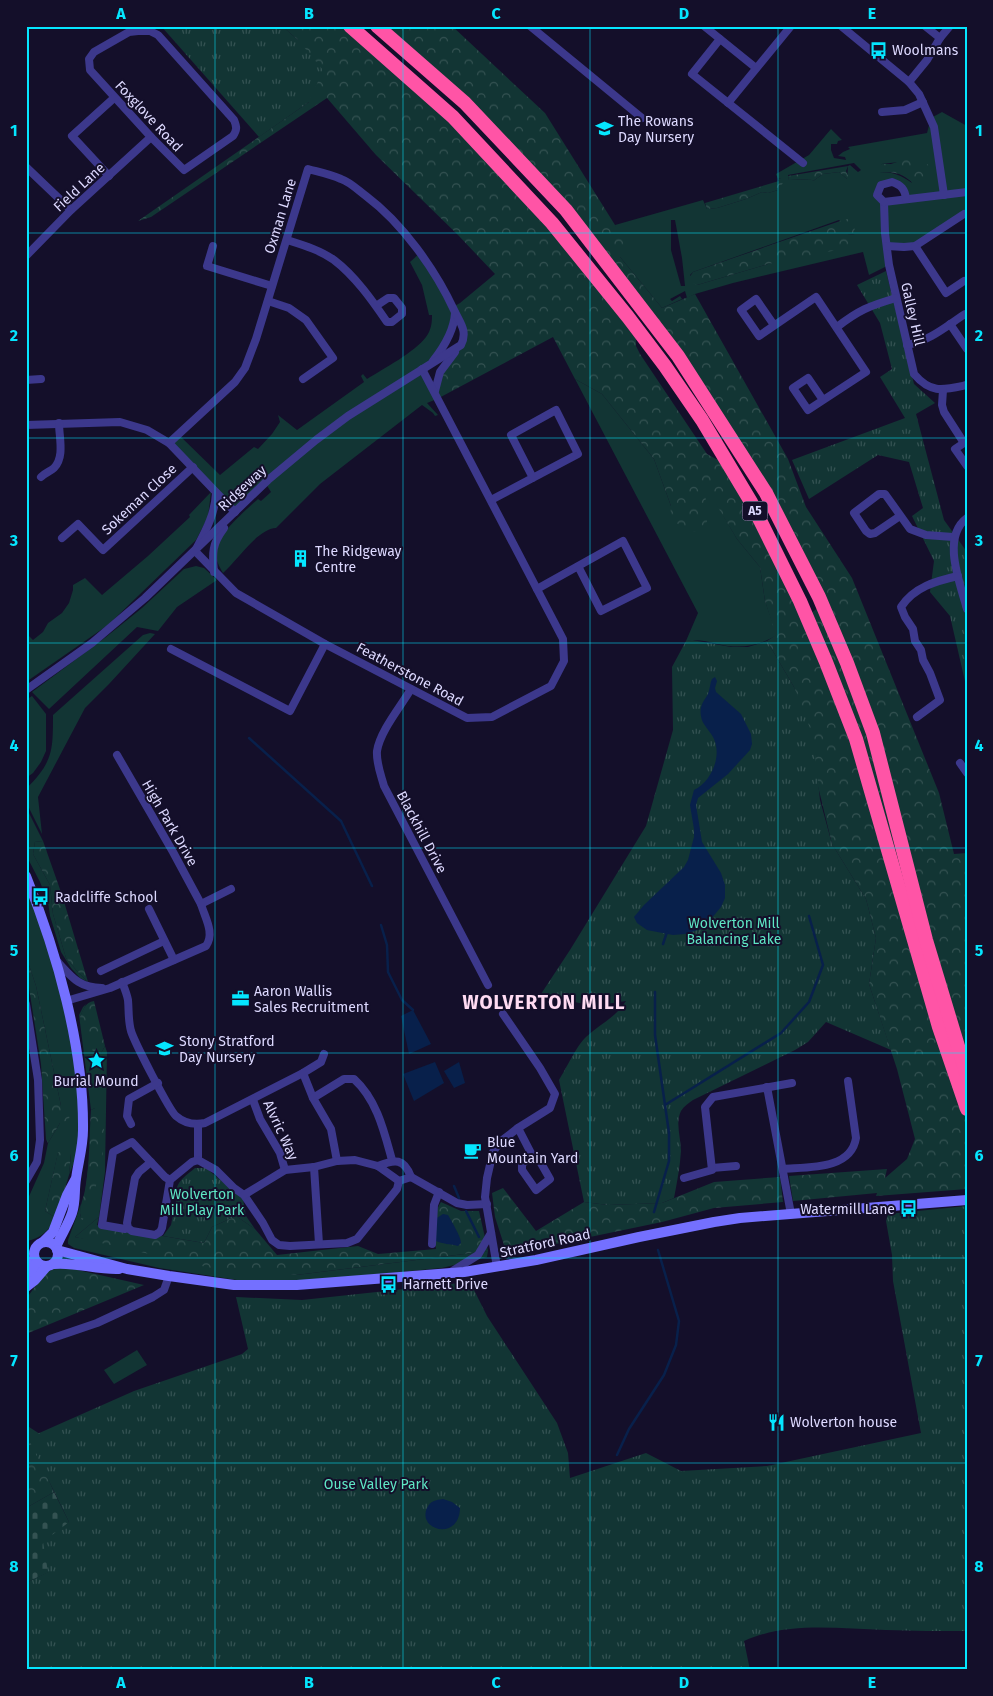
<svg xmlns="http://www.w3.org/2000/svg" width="993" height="1696" font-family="'Fira Sans',sans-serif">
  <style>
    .grass { fill: #123534; fill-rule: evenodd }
    .forest { fill: url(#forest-crowns) }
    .cemetery { fill: url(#cemetery-stones) }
    .park { fill: url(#park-tufts) }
    .water { fill: #08204b }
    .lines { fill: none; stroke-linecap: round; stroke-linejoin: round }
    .stream { stroke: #08204b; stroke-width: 2.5 }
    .street { stroke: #3c388c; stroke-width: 8 }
    .secondary { stroke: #7470ff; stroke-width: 10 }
    .highway { stroke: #ff54a6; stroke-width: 14 }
    .grid { fill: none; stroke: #05e6ff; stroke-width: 1; stroke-opacity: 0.55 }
    .labels { text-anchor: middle; stroke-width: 4; stroke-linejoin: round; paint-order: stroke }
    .shield { fill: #140f2a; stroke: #a19cbf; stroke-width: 1 }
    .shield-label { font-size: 12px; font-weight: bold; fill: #ddd9ff }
    .poi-label { font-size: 14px; fill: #ddd9ff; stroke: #140f2a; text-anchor: start }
    .street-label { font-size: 14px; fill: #ddd9ff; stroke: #140f2a }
    .park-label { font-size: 14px; fill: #5ee6c4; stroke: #140f2a }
    .district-label { font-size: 19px; font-weight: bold; letter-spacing: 1px; fill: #ffdbf2; stroke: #140f2a }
    .neatline { fill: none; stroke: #05e6ff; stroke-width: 2 }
    .grid-label { font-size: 16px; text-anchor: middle; font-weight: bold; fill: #05e6ff }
  </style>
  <defs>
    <pattern id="forest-crowns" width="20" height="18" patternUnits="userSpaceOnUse" patternTransform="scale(1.25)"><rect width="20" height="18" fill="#123534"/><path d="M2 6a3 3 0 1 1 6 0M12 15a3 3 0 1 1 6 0" fill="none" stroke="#345252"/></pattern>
    <pattern id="cemetery-stones" width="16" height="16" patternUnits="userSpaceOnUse" patternTransform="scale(1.25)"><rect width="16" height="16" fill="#123534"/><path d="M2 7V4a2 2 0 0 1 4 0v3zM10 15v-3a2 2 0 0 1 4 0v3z" fill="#345252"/></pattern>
    <pattern id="park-tufts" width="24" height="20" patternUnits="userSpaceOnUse" patternTransform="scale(1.25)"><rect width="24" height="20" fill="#123534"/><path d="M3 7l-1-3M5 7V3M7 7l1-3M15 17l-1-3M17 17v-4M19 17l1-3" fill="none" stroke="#345252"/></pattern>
  </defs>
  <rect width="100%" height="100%" fill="#140f2a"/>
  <g class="grass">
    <path d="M942 112 967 126V209L964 214 921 242 887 246 889 265 869 275 863 252 733 283 695 294 687 298 685 291 670 299 672 301 680 296 682 299 662 308 620 257 615 225 703 200 707 209 717 208 746 199 762 192 768 193 778 190 781 178 778 179 776 174 809 155 831 129 842 140 838 141 837 144H831V150L834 158 846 160 845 157 838 156 843 152 850 149 848 147 927 133 931 118ZM899 162 912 183C901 175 893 172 879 172L882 164ZM854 163 861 170 858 172 850 165 848 166 847 179 839 172 823 174 813 181 812 179 789 180 788 175ZM881 185H901L906 199 884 202 877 195ZM671 220H675L682 258 685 286H681L671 250ZM839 220 855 235 848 234V237L768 264 697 285 690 275 693 272Z"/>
    <path d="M421 252 455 312 444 346 422 369 437 399 427 403 438 415 435 416 433 413 422 405 320 484 276 528C257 529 238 560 223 573 219 566 215 559 216 551 217 534 246 510 258 499L261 501 271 492 266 484 235 512 169 443 179 435 220 475 254 447 258 449 272 434 280 422 278 415 297 430 364 382 361 376 363 374 367 379C383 369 415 352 426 337 431 330 432 324 432 315H429L422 285 410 262Z"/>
    <path d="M575 379 602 394 654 459 671 506 705 484 737 539 760 567 765 601 777 635C757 647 739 649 717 644 707 641 696 639 686 641L698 613Z"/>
    <path d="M211 492 208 517 196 540 108 625 26 682V633L33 640 43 632 48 623 62 613 69 603 73 590V585L85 578 102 595 148 556 190 517 189 515Z"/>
    <path d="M196 566 204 568 217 580 177 607 158 631 137 627 49 709 32 692 106 637 142 608 184 569Z"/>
    <path d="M150 633 155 634 109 684 85 708 38 797 42 834 26 802V789C53 762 53 751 53 715L143 635Z"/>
    <path d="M32 696 46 714V751L41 762 33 773 26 778V700Z"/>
    <path d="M27 809 43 841 35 842 33 854 50 885 53 914 66 958 77 971 88 982 80 978 71 968 61 952 50 916 48 902 40 882 26 855V831L28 829 26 817Z"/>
    <path d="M26 881 63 998 77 1070 80 1124 77 1156 69 1175 71 1154 58 1153 45 1211 56 1218C49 1230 41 1239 26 1241V1203L44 1163 48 1143 60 1123 61 1106 36 986 26 956Z"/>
    <path d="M86 1004 80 1017 101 1053 105 1046 107 1052 105 1172 99 1217 75 1237 296 1275 488 1251 487 1257 442 1268 294 1282 237 1280 159 1268 74 1248 68 1244V1240L81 1204 80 1215 82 1220 95 1108 91 1110 79 1015 83 1007Z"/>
    <path d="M137 1350 147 1365 114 1384 104 1370Z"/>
  </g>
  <g class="forest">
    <path d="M282 26H348L453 117 552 223 636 339V346L640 354 707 454 716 459 726 460 807 616 822 605 741 452 566 210 377 26H452L545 113 615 225 629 250 620 257 662 308 695 294 788 459 806 507 852 578 939 793 954 854 967 853V1189L876 1196 877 1193 793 1201 789 1176 887 1169 885 1178 907 1159 915 1139 897 1069 869 984 876 938 866 899 832 844 794 687 767 641 776 635 765 601 760 567 737 539 705 486 707 522 695 532 670 520 671 506 654 459 602 394 575 379 553 337 437 399 435 385 465 337 453 307 460 303 495 274 458 235 376 155 327 98 151 217 138 221 309 102 298 40Z"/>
    <path d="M912 157C926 160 937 168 928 183 910 186 913 180 899 174 892 172 885 172 878 172L876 170 882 164H891Z"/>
    <path d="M848 166 846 171 849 178 847 179 839 172 823 174 813 181 811 179 789 180 788 176Z"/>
    <path d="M781 178 783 183 778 190 768 193 762 192 746 199 717 208 707 209 705 203 779 181 778 179Z"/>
    <path d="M846 219H851L854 222 855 235 848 234 849 244 842 249 768 264 697 285 690 282 689 278 693 272Z"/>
    <path d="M43 841 62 895 88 982 77 971 66 958 53 914 50 885 33 854 35 842Z"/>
    <path d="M26 956 36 986 61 1106 70 1111 69 1120 60 1123 48 1143 46 1139 41 1064 29 988 26 979Z"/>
    <path d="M94 1001 105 1046 101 1053 93 1051 86 1040 80 1017C83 1010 85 1002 94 1001Z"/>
    <path d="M95 1108C97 1111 101 1114 102 1117 110 1139 95 1202 82 1221 77 1210 83 1201 85 1190 90 1164 89 1137 91 1110Z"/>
    <path d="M58 1152 71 1153 69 1175 56 1218 45 1211Z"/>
    <path d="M780 1177 783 1202 714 1208 662 1222 513 1253 504 1245 495 1217 492 1193 503 1188 536 1231 584 1202 608 1205 662 1203 714 1182Z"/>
    <path d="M441 1202 461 1211H479L488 1251 296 1275 215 1269 75 1237 99 1217 97 1225 204 1243 212 1227 236 1216 255 1229 277 1255 358 1246 378 1254 436 1249C434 1236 433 1213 441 1202Z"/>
    <path d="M60 1266 144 1285 26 1334V1299L45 1273Z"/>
    <path d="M26 1425 46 1438 47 1476 54 1492 26 1508Z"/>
  </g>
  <path class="cemetery" d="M54 1492 69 1522 49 1572 26 1583V1508Z"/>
  <g class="park">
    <path d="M161 26H282L298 40 323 70 309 102 259 137Z"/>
    <path d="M886 271 914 384 935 403 916 414 944 520 967 552V690L950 616 930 592 934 561 912 516 923 508 909 462 878 455 809 499 792 460 905 418 880 377 892 369 880 323 857 285Z"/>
    <path d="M692 640 731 647H748L767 641 794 687 813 736 820 800 832 844 866 899 876 938 869 984 891 1050 826 1022 808 1042 795 1050 693 1100C689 1103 684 1106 681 1111 675 1123 681 1138 681 1151 680 1167 677 1182 674 1198L662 1203 608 1205 584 1202 559 1080C566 1069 577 1045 586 1037 600 1024 615 1018 626 1001L592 1006 541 994 570 950 646 826 673 730 672 667 686 641Z"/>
    <path d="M195 1168H206L243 1199 246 1216 255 1229 236 1216 212 1227 204 1243 163 1236 171 1225 177 1196C174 1182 186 1176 195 1168Z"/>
    <path d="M967 1206V1631C940 1631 913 1631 886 1630 839 1629 788 1621 744 1641L750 1670H26V1583L48 1572 43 1542 69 1522 28 1438 134 1391 242 1354 248 1349 236 1297 302 1300 470 1282 487 1316 557 1423 568 1453 570 1478 646 1453 681 1471 767 1466 921 1433 893 1281 892 1255 886 1221 888 1214Z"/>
  </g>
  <g class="water">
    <path d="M715 677 717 681 715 688 716 692 741 714 751 734 752 744 750 750 728 774 698 798 696 805 702 842 721 873 725 885V898L721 907 711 919 701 929 685 934 673 935 647 930 637 923 634 917 644 905 684 867 688 860 694 837V829L690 805 694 790C711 782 722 757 714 739 710 730 702 725 701 716 699 706 704 701 708 694 710 689 710 683 712 679Z"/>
    <path d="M413 1010 431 1044 409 1054 401 1016Z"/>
    <path d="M435 1062 444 1083 414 1101 403 1074Z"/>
    <path d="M459 1062 465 1083 454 1088 444 1071Z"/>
    <path d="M443 1214 448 1215C452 1222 461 1237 461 1243L458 1246C451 1244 442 1244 436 1241L437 1218Z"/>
    <path d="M443 1499 452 1502 460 1508C459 1542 417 1530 427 1508 430 1501 436 1500 443 1499Z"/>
  </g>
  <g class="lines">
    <g class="stream">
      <path d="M249 738 341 821 372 886"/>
      <path d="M381 925 387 945 388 972 402 1000 413 1010"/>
      <path d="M663 944 667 932"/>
      <path d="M665 1105 781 1033 809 1002 823 965 809 916"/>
      <path d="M454 1186 459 1198"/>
      <path d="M466 1211 479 1237"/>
      <path d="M654 1212 669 1161V1133L655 1035V992"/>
      <path d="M617 1455 629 1429 664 1375 676 1345 679 1321 658 1250"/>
    </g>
    <g class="street">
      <path d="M530 26 642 118"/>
      <path d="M704 26 756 68"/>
      <path d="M841 26 909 82 919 94 934 127 944 195"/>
      <path d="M925 26 940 38"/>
      <path d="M138 31H150L158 35 234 120C237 127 237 130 233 136L184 170 151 137 90 70 89 59 94 52 129 32Z"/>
      <path d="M720 39 692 74 803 163"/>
      <path d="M909 82 927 60 940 38 950 26"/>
      <path d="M728 103 791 26"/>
      <path d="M882 112 905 110 923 102"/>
      <path d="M26 167 71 210"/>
      <path d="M109 176 72 136 114 98"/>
      <path d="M884 202 885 233 889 265 914 374C931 394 943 390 967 385"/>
      <path d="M884 202 967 192"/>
      <path d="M884 202 877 195 881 185 892 182C901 185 905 189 906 199"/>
      <path d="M287 240C303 245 320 250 334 260 355 276 372 300 387 322H392L402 314V308L394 298H388L376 306"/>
      <path d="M213 246 207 266 272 286"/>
      <path d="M887 246 904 247 915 246 964 214"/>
      <path d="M915 246 946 293 964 281"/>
      <path d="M26 256 71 210 151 137"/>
      <path d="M268 301 289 308 306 320 333 358 303 379"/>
      <path d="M950 324 967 349"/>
      <path d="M774 325 756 299 741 310 759 336 816 297 866 372 808 410 793 388 808 378 823 400"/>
      <path d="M837 327C859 310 869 306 896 298"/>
      <path d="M907 345C931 340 945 327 965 314L967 316"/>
      <path d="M433 361C444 347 454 331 455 313"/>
      <path d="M26 380 41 379"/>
      <path d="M943 390 942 405 944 412 964 443"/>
      <path d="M435 391 440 372 455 352"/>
      <path d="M26 425 120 422 147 430 169 443 235 512"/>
      <path d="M967 441 955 449 967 466"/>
      <path d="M41 477C45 473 51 471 54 468 65 457 59 437 59 423"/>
      <path d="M216 493C215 515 205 532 195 551L236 593 325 644 467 718 492 717 551 686 564 661 563 639 422 369"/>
      <path d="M491 500 578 454 556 410 511 435 533 478"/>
      <path d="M900 516 875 533 870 534 866 531 854 513 879 494H885L910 529 926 535 953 537"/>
      <path d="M967 518C941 537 960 583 967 609"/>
      <path d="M62 538 78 524 103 550 193 467"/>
      <path d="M214 572C212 553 212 544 224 528"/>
      <path d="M537 589 623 541 647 588 601 611 578 566"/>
      <path d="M171 649 290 711 325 644"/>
      <path d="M411 689C401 706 380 731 377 751 376 763 381 775 384 786L488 985"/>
      <path d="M26 690 92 643 145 598 268 480 316 440 348 416 461 345C468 331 460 323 454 310 435 269 402 223 366 196 358 190 350 182 341 179 330 174 319 172 308 169L256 339 245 368 235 382 169 443"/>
      <path d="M917 717 940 700 930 673 923 660 921 650 915 641 913 629 905 617 901 607C914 587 936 581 958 576"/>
      <path d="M117 755 173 852 201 904"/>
      <path d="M960 763 967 773"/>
      <path d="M149 909 174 960"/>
      <path d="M56 960C71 976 78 988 102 988"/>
      <path d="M101 971 164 941"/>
      <path d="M122 982C124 987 127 994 128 1000 129 1011 128 1020 131 1031 134 1041 169 1110 176 1116 184 1123 195 1125 205 1123L303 1073 321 1062 324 1054"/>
      <path d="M66 1001 110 988 206 946C215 933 205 918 201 904L231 889"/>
      <path d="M26 1004 38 1080 40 1140 37 1162 26 1181"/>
      <path d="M303 1073 313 1098 331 1129 337 1161"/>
      <path d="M767 1087 791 1214"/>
      <path d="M313 1098 344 1079H354C377 1100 384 1131 392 1160"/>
      <path d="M253 1100 260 1119 280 1153 285 1170"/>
      <path d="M131 1124 127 1116 129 1099 158 1083"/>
      <path d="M198 1125V1160L216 1170 234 1188 244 1195 263 1223 272 1240 279 1245 290 1246 347 1243 357 1239 397 1189 399 1181"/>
      <path d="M518 1128 532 1155 538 1158 550 1179 536 1190 522 1170V1164L532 1155"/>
      <path d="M151 1162 139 1172 135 1178 127 1223 128 1228 132 1231 155 1235 160 1232 162 1228 170 1180 192 1162 198 1160"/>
      <path d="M378 1166C395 1159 404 1158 411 1177"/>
      <path d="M314 1167 319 1244"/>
      <path d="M712 1168 736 1166"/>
      <path d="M783 1169C808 1167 851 1170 856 1138L848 1081"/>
      <path d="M684 1178 712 1170 705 1107 713 1097 792 1083"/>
      <path d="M244 1195 285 1170 314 1167 337 1161 355 1160 378 1166 399 1181 411 1177 457 1203 467 1205 487 1204"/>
      <path d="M128 1228 125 1229 102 1225 113 1152 132 1142 165 1177 170 1180"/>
      <path d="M432 1244 434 1205 439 1192"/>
      <path d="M497 1267 485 1197 487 1178 493 1152 500 1142 518 1128 550 1108 555 1094 540 1068 503 1014"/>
      <path d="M451 1272 478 1255 491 1233"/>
      <path d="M50 1339 97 1323 153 1297 164 1290 169 1276"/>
    </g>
    <g class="secondary">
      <path d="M26 876C57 953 84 1047 83 1130 83 1147 78 1163 76 1179 74 1191 76 1201 72 1213 68 1225 61 1235 56 1247"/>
      <circle cx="46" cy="1254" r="12"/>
      <path d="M43 1242 53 1232 67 1195 75 1180"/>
      <path d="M57 1250 127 1269 169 1276 234 1285H297L464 1272 536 1260 639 1237 714 1222 740 1218 967 1200"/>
      <path d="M26 1260 28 1264 27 1277"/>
      <path d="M54 1264C76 1262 97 1270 119 1269"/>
      <path d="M26 1283 27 1278 37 1262"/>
      <path d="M26 1287 35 1280 47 1266"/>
    </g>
    <g class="highway">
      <path d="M350 26 453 117 552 223 628 317 665 366 702 420 751 502 800 601 826 662 856 739 939 1027 967 1109"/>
      <path d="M377 26 465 103 566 210 678 356 766 493 819 597 847 663 873 733 926 940 967 1076"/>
    </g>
  </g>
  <path class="grid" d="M215 26V1670M403 26V1670M590 26V1670M778 26V1670M26 233H967M26 438H967M26 643H967M26 848H967M26 1053H967M26 1258H967M26 1463H967"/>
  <defs>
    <symbol id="bus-bare" viewBox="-9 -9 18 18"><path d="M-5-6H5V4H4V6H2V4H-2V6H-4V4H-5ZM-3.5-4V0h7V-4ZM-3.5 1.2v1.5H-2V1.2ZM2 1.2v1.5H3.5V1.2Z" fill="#05e6ff" stroke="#140f2a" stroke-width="2.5" paint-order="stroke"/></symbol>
    <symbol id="school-bare" viewBox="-9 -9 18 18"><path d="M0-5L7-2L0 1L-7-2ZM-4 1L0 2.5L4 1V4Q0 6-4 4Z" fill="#05e6ff" stroke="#140f2a" stroke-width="2.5" paint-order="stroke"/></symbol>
    <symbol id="building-bare" viewBox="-9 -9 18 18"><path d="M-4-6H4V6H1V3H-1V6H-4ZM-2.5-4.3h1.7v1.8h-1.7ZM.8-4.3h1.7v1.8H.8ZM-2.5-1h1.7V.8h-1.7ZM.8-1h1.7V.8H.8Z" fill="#05e6ff" stroke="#140f2a" stroke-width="2.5" paint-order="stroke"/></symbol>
    <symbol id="office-bare" viewBox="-9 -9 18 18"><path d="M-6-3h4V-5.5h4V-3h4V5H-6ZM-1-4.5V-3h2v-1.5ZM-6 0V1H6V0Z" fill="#05e6ff" stroke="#140f2a" stroke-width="2.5" paint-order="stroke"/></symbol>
    <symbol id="sight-bare" viewBox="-9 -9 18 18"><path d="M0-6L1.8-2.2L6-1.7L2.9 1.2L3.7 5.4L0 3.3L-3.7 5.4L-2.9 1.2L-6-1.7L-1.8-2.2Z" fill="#05e6ff" stroke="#140f2a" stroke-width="2.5" paint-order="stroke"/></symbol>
    <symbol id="cafe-bare" viewBox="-9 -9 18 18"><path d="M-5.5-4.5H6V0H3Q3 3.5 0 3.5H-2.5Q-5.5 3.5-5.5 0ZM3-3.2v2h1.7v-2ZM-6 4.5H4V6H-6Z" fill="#05e6ff" stroke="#140f2a" stroke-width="2.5" paint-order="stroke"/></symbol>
    <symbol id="restaurant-bare" viewBox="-9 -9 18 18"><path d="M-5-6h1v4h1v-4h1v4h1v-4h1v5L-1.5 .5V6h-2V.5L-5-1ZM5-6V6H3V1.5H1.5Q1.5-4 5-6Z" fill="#05e6ff" stroke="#140f2a" stroke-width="2.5" paint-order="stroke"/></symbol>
  </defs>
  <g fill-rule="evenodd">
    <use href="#bus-bare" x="866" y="38" width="25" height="25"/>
    <use href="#school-bare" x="592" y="116" width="25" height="25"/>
    <use href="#building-bare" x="288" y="546" width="25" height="25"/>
    <use href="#bus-bare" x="28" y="884" width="25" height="25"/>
    <use href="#office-bare" x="228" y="986" width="25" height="25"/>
    <use href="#school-bare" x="152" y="1036" width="25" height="25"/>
    <use href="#sight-bare" x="84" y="1048" width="25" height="25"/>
    <use href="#cafe-bare" x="460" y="1138" width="25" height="25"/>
    <use href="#bus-bare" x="896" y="1196" width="25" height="25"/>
    <use href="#bus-bare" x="376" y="1272" width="25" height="25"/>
    <use href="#restaurant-bare" x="764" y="1410" width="25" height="25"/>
  </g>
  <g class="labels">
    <rect class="shield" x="742.5" y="501.5" width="25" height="19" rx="4"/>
    <g class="shield-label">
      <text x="755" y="515">A5</text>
    </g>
    <g class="poi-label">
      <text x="892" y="55">Woolmans</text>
      <text x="618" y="126">The Rowans<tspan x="618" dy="16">Day Nursery</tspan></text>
      <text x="315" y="556">The Ridgeway<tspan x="315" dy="16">Centre</tspan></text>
      <text x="55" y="902">Radcliffe School</text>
      <text x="254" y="996">Aaron Wallis<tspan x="254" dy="16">Sales Recruitment</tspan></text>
      <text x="179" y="1046">Stony Stratford<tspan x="179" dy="16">Day Nursery</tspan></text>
      <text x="96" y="1086" text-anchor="middle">Burial Mound</text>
      <text x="487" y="1147">Blue<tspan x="487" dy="16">Mountain Yard</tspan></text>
      <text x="895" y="1214" text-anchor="end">Watermill Lane</text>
      <text x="403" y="1289">Harnett Drive</text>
      <text x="790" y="1427">Wolverton house</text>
    </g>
    <g class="street-label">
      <text transform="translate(149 116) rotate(47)" y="5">Foxglove Road</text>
      <text transform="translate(79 187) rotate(-43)" y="5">Field Lane</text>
      <text transform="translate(280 216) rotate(-73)" y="5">Oxman Lane</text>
      <text transform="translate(913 314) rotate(77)" y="5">Galley Hill</text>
      <text transform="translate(242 488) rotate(-43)" y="5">Ridgeway</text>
      <text transform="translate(139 499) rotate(-43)" y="5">Sokeman Close</text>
      <text transform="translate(410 674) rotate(28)" y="5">Featherstone Road</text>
      <text transform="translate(170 823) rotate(60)" y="5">High Park Drive</text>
      <text transform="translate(422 832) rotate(62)" y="5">Blackhill Drive</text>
      <text transform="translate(281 1130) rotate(65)" y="5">Alvric Way</text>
      <text transform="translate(545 1243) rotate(-12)" y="5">Stratford Road</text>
    </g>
    <g class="park-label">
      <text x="734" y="928">Wolverton Mill<tspan x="734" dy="16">Balancing Lake</tspan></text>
      <text x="202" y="1199">Wolverton<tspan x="202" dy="16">Mill Play Park</tspan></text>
      <text x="376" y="1489">Ouse Valley Park</text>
    </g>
    <g class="district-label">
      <text x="544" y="1009">WOLVERTON MILL</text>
    </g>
  </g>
  <rect width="993" height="1696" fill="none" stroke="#140f2a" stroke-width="55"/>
  <rect x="28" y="28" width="938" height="1640" class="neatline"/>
  <g class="grid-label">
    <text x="121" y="19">A</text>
    <text x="309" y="19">B</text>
    <text x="496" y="19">C</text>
    <text x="684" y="19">D</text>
    <text x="872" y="19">E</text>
    <text x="14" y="136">1</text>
    <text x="979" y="136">1</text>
    <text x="14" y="341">2</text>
    <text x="979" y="341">2</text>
    <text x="14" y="546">3</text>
    <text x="979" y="546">3</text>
    <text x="14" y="751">4</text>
    <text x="979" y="751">4</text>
    <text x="14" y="956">5</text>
    <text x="979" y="956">5</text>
    <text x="14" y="1161">6</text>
    <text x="979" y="1161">6</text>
    <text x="14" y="1366">7</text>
    <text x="979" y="1366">7</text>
    <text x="14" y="1572">8</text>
    <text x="979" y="1572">8</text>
    <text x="121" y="1688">A</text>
    <text x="309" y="1688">B</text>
    <text x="496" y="1688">C</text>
    <text x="684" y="1688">D</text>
    <text x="872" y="1688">E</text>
  </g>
</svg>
